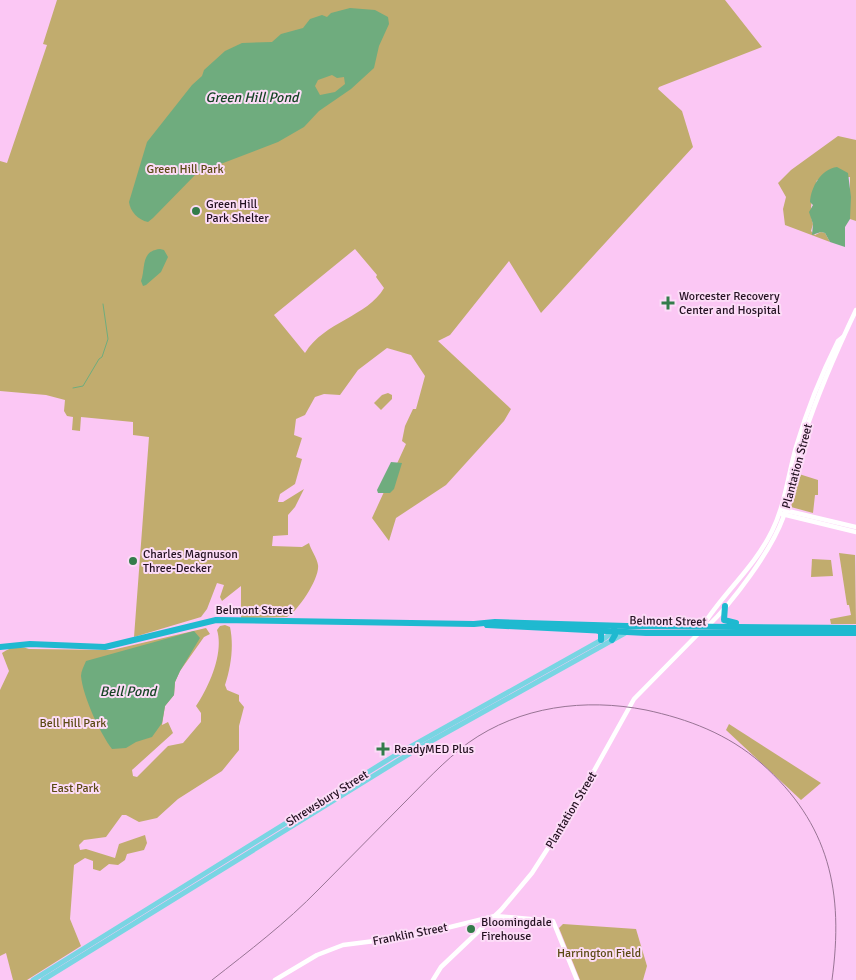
<svg xmlns="http://www.w3.org/2000/svg" width="856" height="980" font-family="Signika,sans-serif">
  <style>
    .green { fill: #c1ac6e; fill-rule: evenodd }
    .water { fill: #6fac7e; fill-rule: evenodd }
    .lines { fill: none; stroke-linecap: round; stroke-linejoin: round }
    .stream { stroke: #6fac7e; stroke-width: 1 }
    .secondary { stroke: #fff; stroke-width: 4.5 }
    .primary { stroke: #79d5e3; stroke-width: 5 }
    .highway { stroke: #1fb9d0; stroke-width: 6 }
    .rail { stroke: #987494; stroke-width: 1 }
    .poi-dot { fill: #337c4a; stroke: #fcdcf7; stroke-width: 2 }
    .labels { text-anchor: middle; stroke-width: 4; stroke-linejoin: round; paint-order: stroke }
    .park-label { font-size: 12px; fill: #5b4a14; stroke: #fcdcf7 }
    .poi-label { font-size: 12px; fill: #231121; stroke: #fcdcf7; text-anchor: start }
    .street-label { font-size: 12px; fill: #231121; stroke: #fcdcf7 }
    .water-label { font-size: 14px; font-style: italic; fill: #164425; stroke: #fcdcf7 }
  </style>
  <rect width="100%" height="100%" fill="#fbc7f4"/>
  <g class="green">
    <path d="M57 0H725L762 47 659 87 658 89 682 111 693 147 541 313 509 261 450 335 438 341 511 409 504 421 446 485 396 518 389 541 372 518 406 444 402 441 405 426 413 409H416L425 376 411 355 387 348 358 370 340 395 324 394 315 397 305 415 296 419 294 435 302 438 296 457 302 459 295 484 280 494 278 502H283L304 489 295 507 288 515V535L273 536 272 546 302 547 309 543C311 550 317 558 318 565 320 578 298 611 287 617L241 618V586L222 601 220 597 224 585 217 583 207 609 201 617 134 637 149 437 133 435V422L81 417 80 431 72 430 73 417 67 416 64 411 65 400 46 395 0 391V161L7 163 47 45 43 44ZM355 249 377 275 376 277 384 288C367 317 325 321 305 353L274 315Z"/>
    <path d="M838 136 856 140V221L850 219V177L817 180C813 194 808 210 813 224L811 231 815 235 821 232 825 233 830 242 785 225 783 209 786 197 778 183 791 170Z"/>
    <path d="M388 393 392 395V399L381 410 374 403 382 395Z"/>
    <path d="M799 474 818 480V495H815L813 513 791 507Z"/>
    <path d="M839 553 855 555 856 624H831L830 619 851 615 849 605H847Z"/>
    <path d="M812 559 831 560 833 576 811 577Z"/>
    <path d="M225 625 230 627C234 646 231 667 225 685L227 690 239 695V701L244 707 239 726V750L222 771 178 799 157 818 139 822 126 815H122L106 837 84 840 79 845 80 850 86 849 115 858 119 844 145 835 147 843 144 850 127 854 125 860 118 865 109 864 100 871 93 869V861L85 858 74 865 70 919 81 946 27 980H13L6 953 0 956V690L9 671 2 653C10 647 20 645 29 649L112 650 206 628 210 634 204 637 180 671 175 682 174 695 165 706 162 725 168 722 173 733 132 770 133 776 137 777 168 746 183 743 201 722V713L196 706C209 687 224 653 217 630L220 626Z"/>
    <path d="M729 724 821 783 801 800 726 730Z"/>
    <path d="M563 924 636 929 647 966 643 980H580L559 928Z"/>
  </g>
  <g class="water">
    <path d="M350 8 375 10 388 17 389 24 379 46 374 68 351 89 319 111 304 127 278 142 197 173 153 218 148 222C138 220 130 211 129 202L147 142 192 85 202 76 204 70 225 51 242 43 272 42 281 34 303 28 310 19 322 15 327 17 331 13ZM332 75 337 78 344 77 345 84 335 92 320 95 315 86 318 80Z"/>
    <path d="M837 167 848 173 851 197 850 219 845 227V247L830 242 825 233 821 232 812 235 813 224 809 212 813 205 810 202C811 187 821 169 837 167Z"/>
    <path d="M160 249 164 250 168 257 161 272 146 285 143 286 141 281C146 268 140 251 160 249Z"/>
    <path d="M391 462 402 463 394 489 390 493H378L377 490Z"/>
    <path d="M194 631 200 638 180 671 175 682 174 695 165 706 162 723 152 737 136 742 126 748 112 749C100 733 83 697 81 676 81 671 84 666 86 661Z"/>
  </g>
  <g class="lines">
    <path class="stream" d="M73 388 83 386 99 359 102 357 108 339 103 304"/>
    <g class="secondary">
      <path d="M784 510 856 527"/>
      <path d="M782 514 856 532"/>
      <path d="M702 627C723 593 754 568 772 531 785 505 788 475 796 447 807 410 821 375 838 341L843 337"/>
      <path d="M707 627C733 602 771 551 783 518 793 490 796 461 805 433 819 391 837 350 856 310"/>
      <path d="M275 980 317 955 343 945 414 936 495 916 553 921 577 980"/>
      <path d="M433 980 441 967 501 910 532 873 570 814 634 699 699 633"/>
    </g>
    <g class="primary">
      <path d="M33 980 394 756 605 638 615 630"/>
      <path d="M43 980 417 749 627 632"/>
    </g>
    <g class="highway">
      <path d="M725 606 724 620 736 623"/>
      <path d="M487 625 646 633H856"/>
      <path d="M597 630 601 632V640"/>
      <path d="M612 640 615 635 614 627"/>
      <path d="M0 647 30 644 105 647 216 620 474 624 495 622 627 626 856 628"/>
    </g>
    <path class="rail" d="M212 980C249 951 286 923 319 889 347 861 374 833 402 805 423 784 444 761 468 743 520 706 585 698 646 710 688 719 728 734 761 763 830 824 844 892 832 980"/>
  </g>
  <g class="poi-dot">
    <circle cx="196" cy="211" r="5"/>
    <path d="M665.5 295.5h5v5h5v5h-5v5h-5v-5h-5v-5h5z"/>
    <circle cx="133" cy="561" r="5"/>
    <path d="M380.5 741.5h5v5h5v5h-5v5h-5v-5h-5v-5h5z"/>
    <circle cx="471" cy="929" r="5"/>
  </g>
  <g class="labels">
    <g class="park-label">
      <text x="185" y="173">Green Hill Park</text>
      <text x="73" y="727">Bell Hill Park</text>
      <text x="75" y="792">East Park</text>
      <text x="599" y="957">Harrington Field</text>
    </g>
    <g class="poi-label">
      <text x="206" y="208">Green Hill<tspan x="206" dy="14">Park Shelter</tspan></text>
      <text x="679" y="300">Worcester Recovery<tspan x="679" dy="14">Center and Hospital</tspan></text>
      <text x="143" y="558">Charles Magnuson<tspan x="143" dy="14">Three-Decker</tspan></text>
      <text x="394" y="753">ReadyMED Plus</text>
      <text x="481" y="926">Bloomingdale<tspan x="481" dy="14">Firehouse</tspan></text>
    </g>
    <g class="street-label">
      <text transform="translate(797 466) rotate(-75)" y="4">Plantation Street</text>
      <text x="254" y="614">Belmont Street</text>
      <text transform="translate(668 621) rotate(1)" y="4">Belmont Street</text>
      <text transform="translate(327 798) rotate(-32)" y="4">Shrewsbury Street</text>
      <text transform="translate(571 810) rotate(-59)" y="4">Plantation Street</text>
      <text transform="translate(410 934) rotate(-11)" y="4">Franklin Street</text>
    </g>
    <g class="water-label">
      <text x="252" y="102">Green Hill Pond</text>
      <text x="128" y="696">Bell Pond</text>
    </g>
  </g>
</svg>
